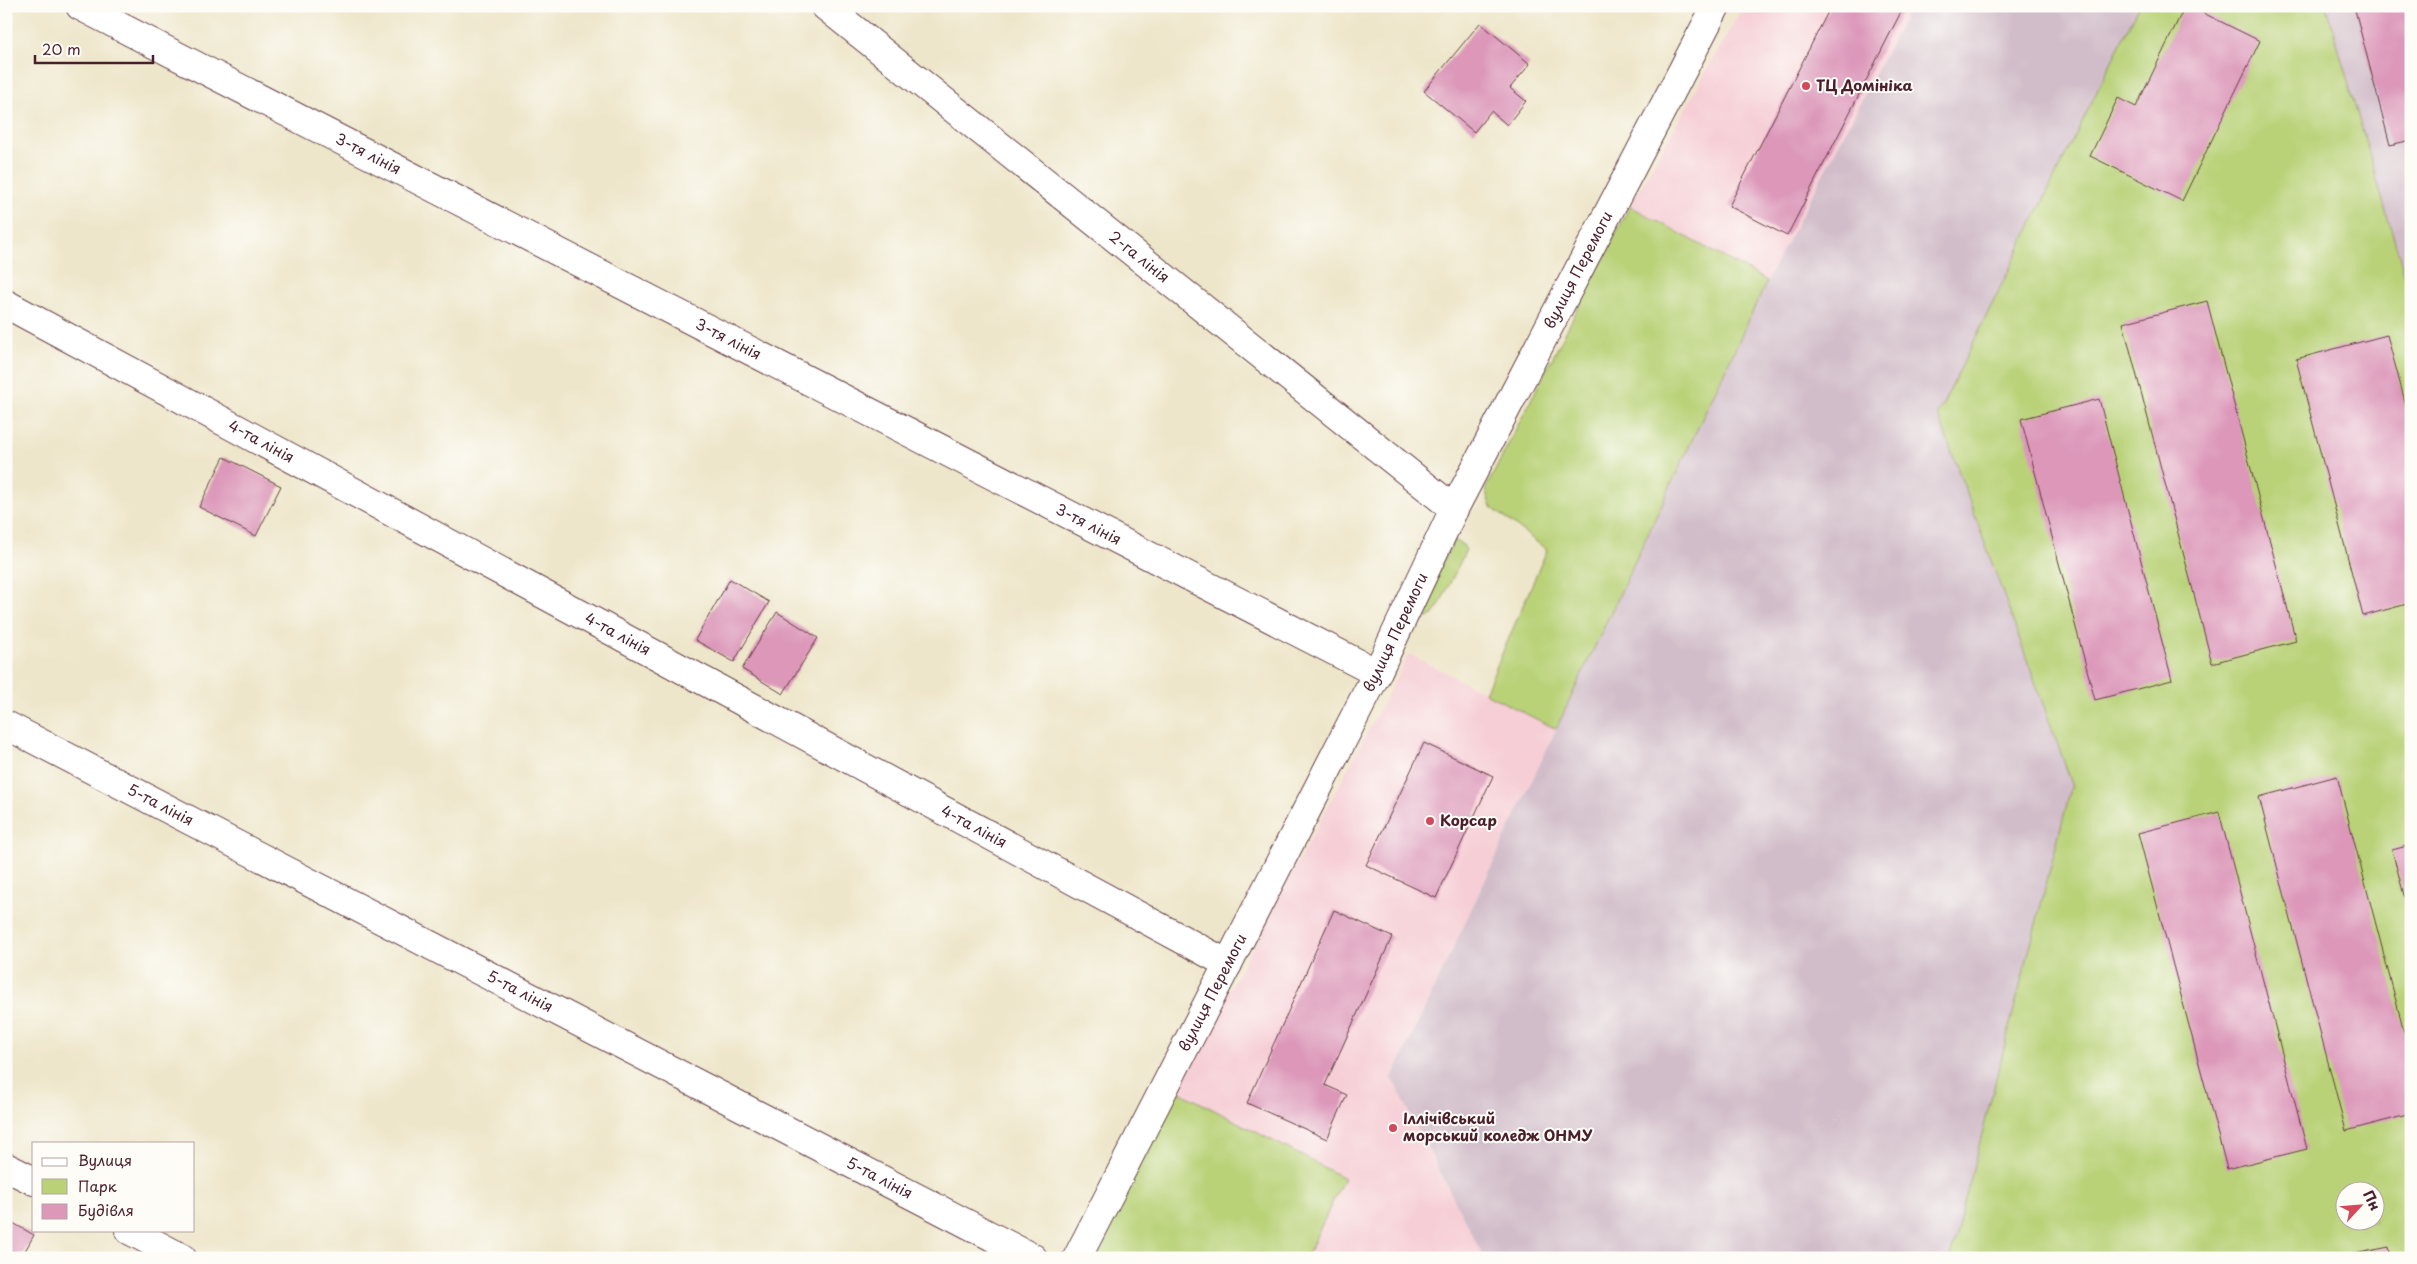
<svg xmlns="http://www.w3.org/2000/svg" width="2417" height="1264" font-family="'Playpen Sans',sans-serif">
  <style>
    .built { fill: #f6cfd6 }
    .industrial { fill: #d1bdc9 }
    .green { fill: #b9d278; stroke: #827852; fill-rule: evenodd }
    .building { fill: #dc97b9 }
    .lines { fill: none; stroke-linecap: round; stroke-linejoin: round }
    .street-casing { stroke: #633d43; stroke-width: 30 }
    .secondary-casing { stroke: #633d43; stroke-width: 30 }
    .street { stroke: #fff; stroke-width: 28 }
    .secondary { stroke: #fff; stroke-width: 28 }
    .poi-dot { fill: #d1495b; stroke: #fdfcf7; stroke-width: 2 }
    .labels { text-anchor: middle; stroke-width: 4; stroke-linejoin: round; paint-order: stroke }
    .poi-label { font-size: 15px; font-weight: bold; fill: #4a1f2b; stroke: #fdfcf7; text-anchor: start }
    .street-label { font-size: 15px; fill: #4a1f2b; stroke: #fdfcf7 }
  </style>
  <rect width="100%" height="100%" fill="#fdfcf7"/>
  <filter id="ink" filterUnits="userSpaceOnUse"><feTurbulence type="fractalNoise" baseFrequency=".02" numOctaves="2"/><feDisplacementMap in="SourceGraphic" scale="10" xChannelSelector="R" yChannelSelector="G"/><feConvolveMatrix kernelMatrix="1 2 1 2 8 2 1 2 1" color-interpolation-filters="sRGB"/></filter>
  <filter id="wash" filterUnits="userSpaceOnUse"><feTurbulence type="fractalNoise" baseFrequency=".0096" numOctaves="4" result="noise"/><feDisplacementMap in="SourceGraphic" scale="20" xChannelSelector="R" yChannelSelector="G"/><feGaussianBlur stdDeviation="1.12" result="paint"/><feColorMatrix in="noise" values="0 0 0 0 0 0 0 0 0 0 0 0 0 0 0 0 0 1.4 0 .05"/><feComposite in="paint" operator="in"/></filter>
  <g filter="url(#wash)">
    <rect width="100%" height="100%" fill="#eee6ca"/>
    <g class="built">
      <path d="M1743 6H1911L1767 281 1630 206Z"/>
      <path d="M1409 654 1556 729 1392 1078 1484 1258H1306L1344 1178 1176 1090Z"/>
    </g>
    <g class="industrial">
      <path d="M1911 6H2139L1938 414 2072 784 1950 1258H1484L1392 1078 1767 281Z"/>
      <path d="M2326 6H2411V297Z"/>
    </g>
    <g class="green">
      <path d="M2139 6H2326L2411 297V1258H1950L2072 784 1938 414ZM2344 1192H2374V1222H2344Z"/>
      <path d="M1630 206 1767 281 1556 729 1485 693 1547 550 1491 507 1485 490Z"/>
      <path d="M1454 540 1463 545 1466 550 1436 612 1429 618 1417 615Z"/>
      <path d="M1176 1090 1344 1178 1306 1258H1094Z"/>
    </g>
    <g id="blocks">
      <g class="building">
        <path d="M1831 6H1904L1787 236 1729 206Z"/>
        <path d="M2185 6H2189L2260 41 2182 201 2090 156 2118 98 2136 107Z"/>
        <path d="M2354 6H2411V140L2390 145Z"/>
        <path d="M1480 23 1530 64 1510 88 1526 101 1507 125 1491 111 1474 132 1424 91Z"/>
        <path d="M2207 301 2296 641 2212 663 2123 323Z"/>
        <path d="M2387 335 2411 424V603L2363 616 2296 359Z"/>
        <path d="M2099 399 2172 680 2095 700 2021 419Z"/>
        <path d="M224 457 281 486 256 536 199 507Z"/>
        <path d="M730 579 769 602 734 662 695 640Z"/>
        <path d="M777 612 818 638 783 694 742 669Z"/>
        <path d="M1424 743 1493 776 1436 898 1366 865Z"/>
        <path d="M2337 776 2411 1058V1114L2346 1131 2259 797Z"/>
        <path d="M2219 812 2307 1149 2227 1169 2138 833Z"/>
        <path d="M2411 845V918H2410L2392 850Z"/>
        <path d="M1334 910 1392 937 1325 1085 1347 1095 1327 1139 1247 1103Z"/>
        <path d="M6 1219 34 1235 21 1258H6Z"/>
        <path d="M2389 1247 2391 1258H2339V1257Z"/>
      </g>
    </g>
  </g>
  <g filter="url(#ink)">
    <use href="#blocks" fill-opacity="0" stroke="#633d43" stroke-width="1"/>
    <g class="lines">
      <defs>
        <g id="street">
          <path id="s1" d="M80 6 1377 673"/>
          <path id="s2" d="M825 6 1454 509"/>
          <path id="s3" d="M6 304 1228 964"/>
          <path id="s4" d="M6 725 1033 1258"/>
          <path d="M6 1167 34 1181"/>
          <path d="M129 1230 182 1258"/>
        </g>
        <g id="secondary">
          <path id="s5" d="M1077 1258 1377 673 1454 509 1716 6"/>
        </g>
      </defs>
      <use href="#street" class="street-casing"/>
      <use href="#secondary" class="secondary-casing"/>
      <use href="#street" class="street"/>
      <use href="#secondary" class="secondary"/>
    </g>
  </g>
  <g class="poi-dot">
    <circle cx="1806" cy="86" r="5"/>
    <circle cx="1430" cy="821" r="5"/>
    <circle cx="1393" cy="1128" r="5"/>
  </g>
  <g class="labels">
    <g class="poi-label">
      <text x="1816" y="91">ТЦ Домініка</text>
      <text x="1440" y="826">Корсар</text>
      <text x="1403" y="1124">Іллічівський<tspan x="1403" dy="17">морський коледж ОНМУ</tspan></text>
    </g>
    <g class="street-label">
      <text dy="5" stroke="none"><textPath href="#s1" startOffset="324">3-тя лінія</textPath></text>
      <text dy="5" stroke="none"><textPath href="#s2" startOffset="402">2-га лінія</textPath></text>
      <text dy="5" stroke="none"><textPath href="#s5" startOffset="1108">вулиця Перемоги</textPath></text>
      <text dy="5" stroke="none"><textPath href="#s1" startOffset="729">3-тя лінія</textPath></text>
      <text dy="5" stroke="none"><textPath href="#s3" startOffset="290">4-та лінія</textPath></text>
      <text dy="5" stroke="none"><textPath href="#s1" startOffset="1134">3-тя лінія</textPath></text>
      <text dy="5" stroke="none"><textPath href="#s5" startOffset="702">вулиця Перемоги</textPath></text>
      <text dy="5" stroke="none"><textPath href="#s3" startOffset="695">4-та лінія</textPath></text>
      <text dy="5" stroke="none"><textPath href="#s4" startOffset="174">5-та лінія</textPath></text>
      <text dy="5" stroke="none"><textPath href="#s3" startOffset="1100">4-та лінія</textPath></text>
      <text dy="5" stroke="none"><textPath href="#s4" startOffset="579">5-та лінія</textPath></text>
      <text dy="5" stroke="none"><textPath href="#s5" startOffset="298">вулиця Перемоги</textPath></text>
      <text dy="5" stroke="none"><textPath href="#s4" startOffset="984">5-та лінія</textPath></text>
    </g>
  </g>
  <rect width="2417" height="1264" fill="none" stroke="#fdfcf7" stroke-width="25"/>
  <rect x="32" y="1142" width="162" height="90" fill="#fdfcf7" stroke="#b5a4a5"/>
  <rect x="42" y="1158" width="25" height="8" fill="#ffffff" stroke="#b5a4a5"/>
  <text x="78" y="1166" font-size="15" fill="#4a1f2b">Вулиця</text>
  <rect x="42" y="1179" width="25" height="15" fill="#b9d278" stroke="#b5a4a5"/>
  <text x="78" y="1192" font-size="15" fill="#4a1f2b">Парк</text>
  <rect x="42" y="1204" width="25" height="15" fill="#dc97b9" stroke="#b5a4a5"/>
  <text x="78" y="1216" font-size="15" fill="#4a1f2b">Будівля</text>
  <g transform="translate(2360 1206) rotate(64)"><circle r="24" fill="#fdfcf7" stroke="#b5a4a5"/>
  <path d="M0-4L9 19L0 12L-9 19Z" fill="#d1495b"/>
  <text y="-8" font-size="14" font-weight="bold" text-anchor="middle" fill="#4a1f2b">Пн</text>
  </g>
  <path d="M35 55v8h118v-8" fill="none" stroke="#4a1f2b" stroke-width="2.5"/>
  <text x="42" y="55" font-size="15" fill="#4a1f2b" stroke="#fdfcf7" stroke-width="4" paint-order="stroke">20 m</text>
</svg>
